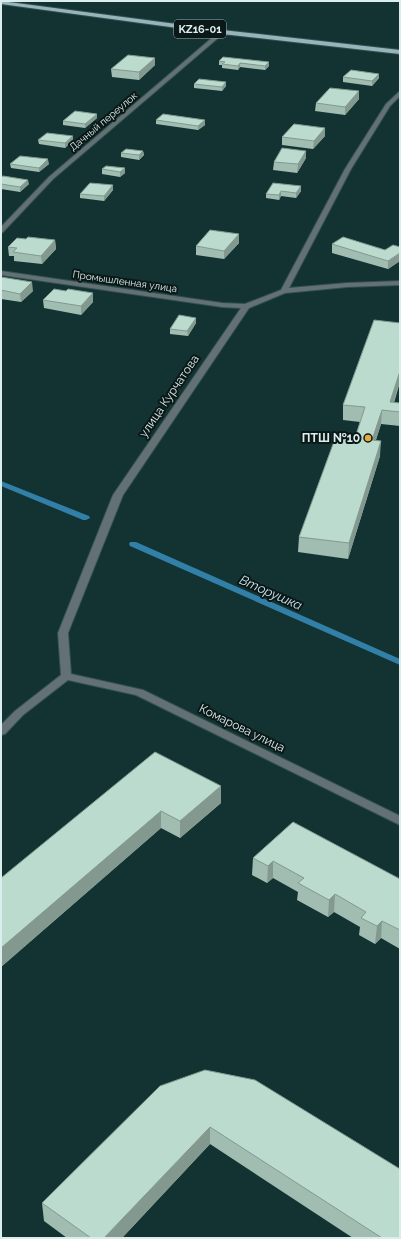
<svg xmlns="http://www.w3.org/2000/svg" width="401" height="1239" font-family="Raleway,sans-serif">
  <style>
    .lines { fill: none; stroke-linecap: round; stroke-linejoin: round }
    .stream { fill: #327fa8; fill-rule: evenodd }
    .minor-casing { stroke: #325150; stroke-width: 2 }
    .major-casing { stroke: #325150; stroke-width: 2 }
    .minor { fill: #637174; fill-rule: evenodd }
    .major { fill: #98b4bb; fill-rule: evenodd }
    .wall { fill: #a1bcb1 }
    .shaded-wall { fill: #839990 }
    .building { fill: #bbdbce; stroke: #839990 }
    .poi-dot { fill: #e7ac37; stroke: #0a1817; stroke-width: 1.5 }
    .labels { text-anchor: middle; stroke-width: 4; stroke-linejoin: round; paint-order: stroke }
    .far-street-label { font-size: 10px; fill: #dbedec; stroke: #0a1817 }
    .shield { fill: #0a1817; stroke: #9cadac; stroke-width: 1 }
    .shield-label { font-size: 11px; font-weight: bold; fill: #dbedec }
    .street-label { font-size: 12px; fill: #dbedec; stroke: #0a1817 }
    .poi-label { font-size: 12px; font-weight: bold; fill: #dbedec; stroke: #0a1817; text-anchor: end }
    .water-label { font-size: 13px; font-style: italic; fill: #cee4f2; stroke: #0a1817 }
  </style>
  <rect width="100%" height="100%" fill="#123332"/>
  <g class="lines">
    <g class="stream">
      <path d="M1 481 89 516 90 518 86 520H83L1 486Z"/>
      <path d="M130 542H136L400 659V665L130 546 129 544Z"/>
    </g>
    <defs>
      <g id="minor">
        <path d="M220 31 225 32 53 179 3 232 1 233V227L49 177Z"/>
        <path d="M400 91V96L390 106 351 169 289 288 347 283 400 281V285L347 287 285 293 249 308 123 495 68 633 71 674 143 690 400 816V825L136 695 68 680 23 715 5 734 1 735V725L15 711 61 675 58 633 113 495 241 308 222 307 1 275V271L222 303 245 304 281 290 345 169 386 104Z"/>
      </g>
      <path id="major" d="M1 1 222 30 400 50V54L222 34 1 4Z"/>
    </defs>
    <use href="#minor" class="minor-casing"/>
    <use href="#major" class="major-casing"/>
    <use href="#minor" class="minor"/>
    <use href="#major" class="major"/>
  </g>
  <g class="wall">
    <path d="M155 58V65L139 80 112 77 111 69Z"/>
    <path d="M219 61 269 66 265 70 240 67 238 70 222 68V65H219Z"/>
    <path d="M379 74V78L372 86 343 82V77Z"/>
    <path d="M226 82V86L222 91 194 88V84Z"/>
    <path d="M359 91V99L345 115 315 111 316 103Z"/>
    <path d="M97 114V118L85 128 63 125V121Z"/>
    <path d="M156 120 205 125 198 130 156 124Z"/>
    <path d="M325 128V136L313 149 282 145V137Z"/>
    <path d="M38 140H73L65 148 39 144Z"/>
    <path d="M143 151 144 155 139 160 121 157V153Z"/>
    <path d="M306 151V158L297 173 273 170 274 162Z"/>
    <path d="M10 164H49L39 172 11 168Z"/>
    <path d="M125 168V173L120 177 102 174V169Z"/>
    <path d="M1 177 29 184 20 192 1 189Z"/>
    <path d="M301 186V191L296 198 281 196 279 200 266 198V194Z"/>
    <path d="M113 190 104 201 80 198V194Z"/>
    <path d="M239 234V243L224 259 196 255V246Z"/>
    <path d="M26 239 55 240 56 249 42 264 14 261V256H9L8 247Z"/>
    <path d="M332 244 385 250 399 247 400 244V261L388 269 332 253Z"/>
    <path d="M1 277 33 291 21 302 1 299Z"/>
    <path d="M66 291 93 302 81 315 44 308 43 300Z"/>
    <path d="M196 318V323L188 336 170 334V329Z"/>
    <path d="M400 323V382L394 403H400V426L381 424 376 440 380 456 348 559 298 552 299 537 355 438 360 422 343 420V405Z"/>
    <path d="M221 786V803L180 838 161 828 1 967V878Z"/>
    <path d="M253 858 400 879V949L381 938 375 944 359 935 360 927 334 912 328 917 297 900 298 892 273 878 267 883 252 875Z"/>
    <path d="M160 1086 400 1238H353L210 1144 122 1238H67L44 1221 42 1203Z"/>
  </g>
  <g class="shaded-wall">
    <path d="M155 58V65L139 80V72Z"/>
    <path d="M269 62V66L265 70V66Z"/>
    <path d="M240 63V67L238 70V66Z"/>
    <path d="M379 74V78L372 86V81Z"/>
    <path d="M226 82V86L222 91V87Z"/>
    <path d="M359 91V99L345 115V107Z"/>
    <path d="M97 114V118L85 128V124Z"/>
    <path d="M205 120V125L198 130V126Z"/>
    <path d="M325 128V136L313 149 314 141Z"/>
    <path d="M73 136V140L65 148V143Z"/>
    <path d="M143 151 144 155 139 160V155Z"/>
    <path d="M306 151V158L297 173 298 164Z"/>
    <path d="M48 159 49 164 39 172V168Z"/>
    <path d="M125 168V173L120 177V172Z"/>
    <path d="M28 180 29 184 20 192V187Z"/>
    <path d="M113 185V190L104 201V196Z"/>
    <path d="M301 186V191L296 198V193Z"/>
    <path d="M281 191V196L279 200V195Z"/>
    <path d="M239 234V243L224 259V251Z"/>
    <path d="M55 240 56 249 42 264 41 256Z"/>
    <path d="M400 253V261L388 269V261Z"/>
    <path d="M32 282 33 291 21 302 20 294Z"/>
    <path d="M93 293V302L81 315V306Z"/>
    <path d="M196 318V323L188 336 187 331Z"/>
    <path d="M400 371V382L391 410 390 402Z"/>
    <path d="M382 410 381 424 371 455 372 440Z"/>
    <path d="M381 441 380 456 348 559 349 543Z"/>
    <path d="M221 786V803L180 838V821Z"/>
    <path d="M161 811V828L1 967V948Z"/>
    <path d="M273 861V878L267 883 268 866Z"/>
    <path d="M335 894 334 912 328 917 329 900Z"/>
    <path d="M382 921 381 938 375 944 377 926Z"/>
    <path d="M210 1127V1144L122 1238H104Z"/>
  </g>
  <g class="building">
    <path d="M128 55 155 58 139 72 111 69Z"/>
    <path d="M223 57 269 62 265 66 240 63 238 66 222 64 225 62 219 61Z"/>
    <path d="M351 70 379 74 372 81 343 77Z"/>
    <path d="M199 79 226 82 222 87 194 84Z"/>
    <path d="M330 88 359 91 345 107 316 103Z"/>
    <path d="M75 111 97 114 85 124 63 121Z"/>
    <path d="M163 114 205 120 198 126 156 120Z"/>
    <path d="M294 124 325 128 314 141 282 137Z"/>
    <path d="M47 133 73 136 65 143 38 140Z"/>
    <path d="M282 148 306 151 298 164 274 162Z"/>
    <path d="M126 149 143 151 139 155 121 153Z"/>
    <path d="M20 156 48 159 39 168 10 164Z"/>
    <path d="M106 166 125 168 120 172 102 169Z"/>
    <path d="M3 176 28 180 20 187 1 184V177Z"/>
    <path d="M90 183 113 185 104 196 80 194Z"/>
    <path d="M273 183 301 186 296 193 281 191 279 195 266 194Z"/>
    <path d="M210 230 239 234 224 251 196 246Z"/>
    <path d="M28 237 55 240 41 256 13 252 17 248 8 247 17 238 26 239Z"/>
    <path d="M343 237 385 250 393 245 400 247V253L388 261 332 244Z"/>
    <path d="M1 277 32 282 20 294 1 290Z"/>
    <path d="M54 289 66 291 68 289 93 293 81 306 43 300Z"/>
    <path d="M179 315 196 318 187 331 170 329Z"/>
    <path d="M374 320 400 323V371L390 402 400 403V412L382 410 372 440 381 441 349 543 299 537 336 436 355 438 365 407 343 405Z"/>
    <path d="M155 752 221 786 180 821 161 811 1 948V878Z"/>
    <path d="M293 822 400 879V930L382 921 377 926 361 918 366 912 335 894 329 900 298 883 304 878 273 861 268 866 253 858Z"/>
    <path d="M205 1070 255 1080 400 1169V1238H382L210 1127 104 1238H91L42 1203 160 1086Z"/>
  </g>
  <circle class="poi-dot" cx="368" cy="438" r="4"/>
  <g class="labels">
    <g class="far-street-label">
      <text transform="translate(103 121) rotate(-40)" y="4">Дачный переулок</text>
      <text transform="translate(125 281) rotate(8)" y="4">Промышленная улица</text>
    </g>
    <rect class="shield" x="174" y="20" width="52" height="18" rx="3"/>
    <g class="shield-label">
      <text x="200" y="33">KZ16-01</text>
    </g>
    <g class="street-label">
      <text transform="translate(169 396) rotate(-56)" y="4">улица Курчатова</text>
      <text transform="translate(242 728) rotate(26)" y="4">Комарова улица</text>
    </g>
    <g class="poi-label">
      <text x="360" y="442">ПТШ №10</text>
    </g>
    <g class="water-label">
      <text transform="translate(271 592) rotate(24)" y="5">Вторушка</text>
    </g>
  </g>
  <rect width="401" height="1239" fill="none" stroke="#dbedec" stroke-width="4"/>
</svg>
